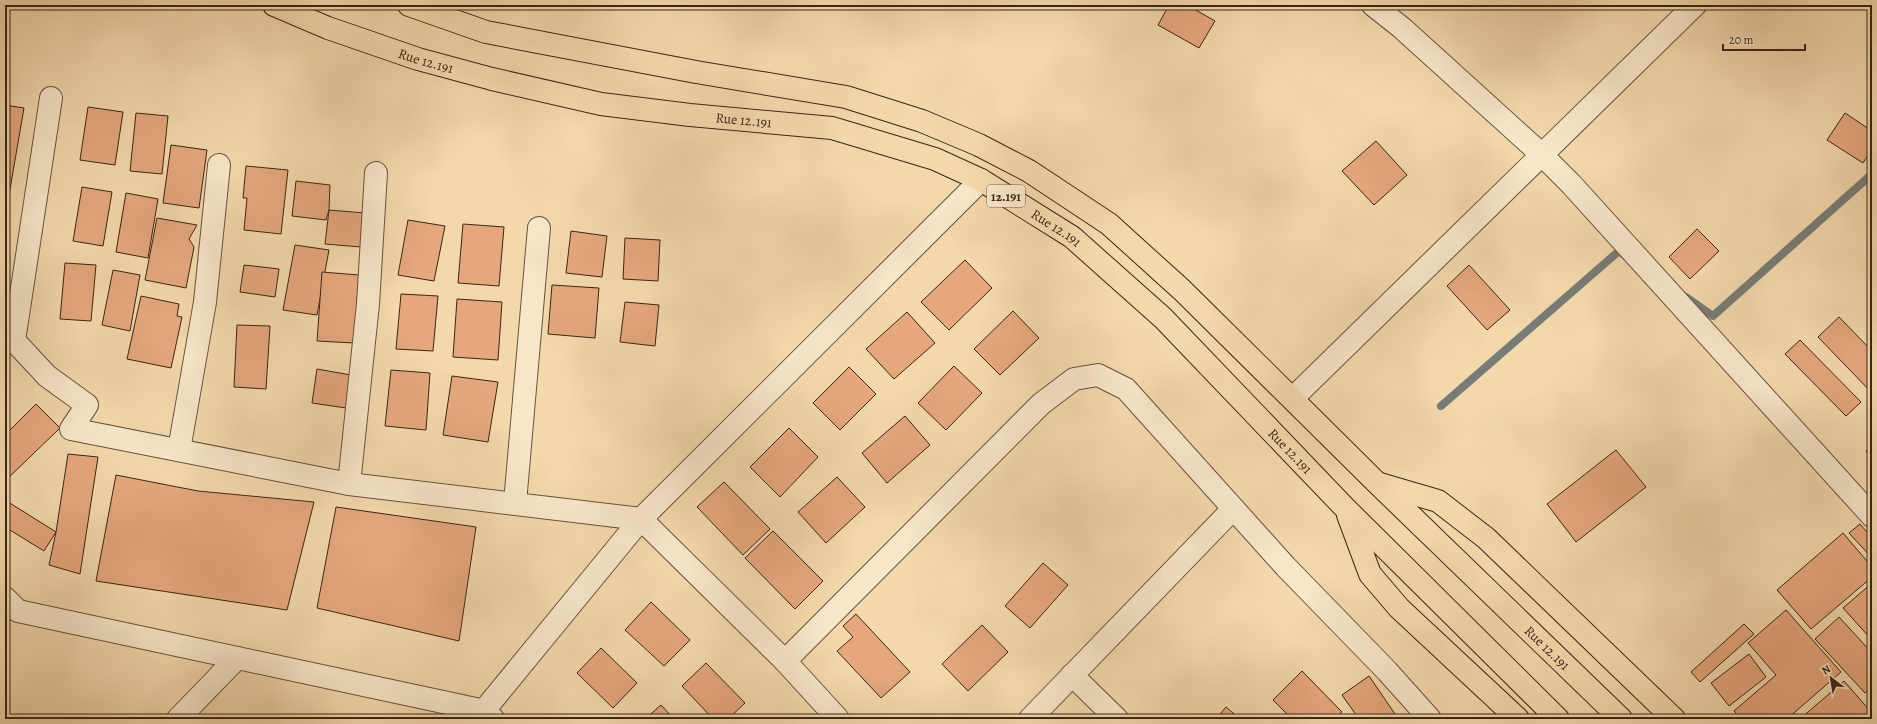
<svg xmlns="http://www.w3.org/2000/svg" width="1877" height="724" font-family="Alegreya,serif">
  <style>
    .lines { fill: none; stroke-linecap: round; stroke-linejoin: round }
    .stream { stroke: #787c76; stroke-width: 8 }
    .building { fill: #e6a77d; stroke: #392616 }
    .minor-casing { stroke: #68523c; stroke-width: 24 }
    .major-casing { stroke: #392616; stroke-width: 24 }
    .minor { stroke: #f7e6c9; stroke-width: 22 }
    .major { stroke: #f3d8ac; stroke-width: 22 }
    .labels { text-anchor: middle; stroke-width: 3.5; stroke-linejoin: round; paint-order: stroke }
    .shield { fill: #f7e6c9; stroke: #72604c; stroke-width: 1 }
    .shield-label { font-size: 13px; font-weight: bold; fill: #392616 }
    .street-label { font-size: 14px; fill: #392616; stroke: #f7e6c9 }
  </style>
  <rect width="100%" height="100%" fill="#f3d8ac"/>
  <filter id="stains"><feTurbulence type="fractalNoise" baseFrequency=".005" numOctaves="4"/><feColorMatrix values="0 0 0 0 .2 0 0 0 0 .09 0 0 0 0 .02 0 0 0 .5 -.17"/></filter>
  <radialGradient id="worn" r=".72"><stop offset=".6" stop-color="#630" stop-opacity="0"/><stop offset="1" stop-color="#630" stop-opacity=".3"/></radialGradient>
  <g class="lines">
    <g class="stream">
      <path d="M1686 297 1713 316 1872 174"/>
      <path d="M1441 406 1619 251 1627 257"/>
    </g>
  </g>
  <g class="building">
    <path d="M1169 5H1187L1215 21 1199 48 1158 25Z"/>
    <path d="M5 105 24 108 5 218Z"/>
    <path d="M88 107 123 112 115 165 80 160Z"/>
    <path d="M136 113 168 116 162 174 130 171Z"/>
    <path d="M1845 113 1872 131V149L1863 163 1827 140Z"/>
    <path d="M1376 141 1407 175 1374 205 1342 171Z"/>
    <path d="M171 145 207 150 199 208 163 203Z"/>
    <path d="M246 166 288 170 281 234 244 230 247 198H243Z"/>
    <path d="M296 181 330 185 329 210 326 220 292 216Z"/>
    <path d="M82 187 112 192 103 246 73 241Z"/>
    <path d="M126 193 158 199 148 258 116 252Z"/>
    <path d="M329 210 365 213 361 247 325 244Z"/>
    <path d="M157 218 197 225 189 239 194 247 186 288 145 280Z"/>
    <path d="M408 220 445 226 434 281 398 275Z"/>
    <path d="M463 224 504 227 499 286 458 283Z"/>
    <path d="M1697 229 1719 251 1690 279 1669 257Z"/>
    <path d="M571 231 607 236 602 277 566 273Z"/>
    <path d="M625 238 660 240 658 281 623 279Z"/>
    <path d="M295 245 329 250 317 315 283 310Z"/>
    <path d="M965 260 992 288 949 330 921 302Z"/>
    <path d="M65 263 96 265 91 321 60 319Z"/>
    <path d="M244 265 279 269 275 297 240 292Z"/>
    <path d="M1469 265 1510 310 1487 330 1447 286Z"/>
    <path d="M113 270 140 275 130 331 102 325Z"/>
    <path d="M322 272 359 275 354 343 317 341Z"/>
    <path d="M552 285 599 288 595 338 548 334Z"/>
    <path d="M401 294 438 296 433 351 396 349Z"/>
    <path d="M141 296 179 304 177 316 182 317 171 368 127 359Z"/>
    <path d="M457 299 502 302 498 360 453 357Z"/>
    <path d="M625 302 659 305 655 346 620 342Z"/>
    <path d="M1013 311 1039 338 1000 375 974 349Z"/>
    <path d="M907 312 935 343 894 379 866 349Z"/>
    <path d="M1839 317 1872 351V393L1818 337Z"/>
    <path d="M237 325 270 326 266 389 234 387Z"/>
    <path d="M1800 340 1861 402 1846 416 1785 354Z"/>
    <path d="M954 366 982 393 946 430 918 403Z"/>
    <path d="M849 367 876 394 840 430 813 403Z"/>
    <path d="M317 369 351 375 346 408 312 403Z"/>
    <path d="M391 370 430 373 426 430 385 426Z"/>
    <path d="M452 376 498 382 488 442 443 435Z"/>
    <path d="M36 404 60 428 5 481V435Z"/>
    <path d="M905 416 930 445 887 483 862 453Z"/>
    <path d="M789 428 818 457 780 497 750 467Z"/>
    <path d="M1872 446V459L1866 451Z"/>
    <path d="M1616 450 1646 487 1576 542 1547 504Z"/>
    <path d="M68 454 98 457 80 574 49 565 56 532Z"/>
    <path d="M116 475 198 491 314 502 287 610 96 581Z"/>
    <path d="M837 477 865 507 826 543 798 512Z"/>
    <path d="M724 482 770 529 743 555 697 507Z"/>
    <path d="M5 500 56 532 44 551 5 527Z"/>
    <path d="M336 507 476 527 459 641 317 608Z"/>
    <path d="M1860 524 1872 538V558L1849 533Z"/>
    <path d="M773 531 823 581 795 609 745 558Z"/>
    <path d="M1843 533 1872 567V577L1811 629 1777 590Z"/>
    <path d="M1043 563 1068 585 1030 628 1005 606Z"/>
    <path d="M1872 583V640L1843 608Z"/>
    <path d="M651 602 690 640 664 666 625 630Z"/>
    <path d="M1786 610 1841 672 1787 719H1741L1734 711 1776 675 1748 643Z"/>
    <path d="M856 614 910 672 881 698 837 651 853 637 843 626Z"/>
    <path d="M1839 617 1872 653V686L1865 693 1815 639Z"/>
    <path d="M1744 624 1754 634 1700 682 1691 672Z"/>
    <path d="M982 625 1008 652 968 691 942 664Z"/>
    <path d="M601 648 637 683 613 708 577 673Z"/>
    <path d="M1749 654 1766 677 1729 706 1711 683Z"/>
    <path d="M706 663 745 703 728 719H713L682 686Z"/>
    <path d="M1302 671 1342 712 1335 719H1292L1273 700Z"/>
    <path d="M1369 676 1395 714 1387 719H1359L1342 695Z"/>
    <path d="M1844 681 1872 713V716L1869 719H1800Z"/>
    <path d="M661 705 674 719H645Z"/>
    <path d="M1226 707 1240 719H1216Z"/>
  </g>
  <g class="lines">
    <defs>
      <g id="minor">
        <path d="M1373 5 1402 28 1541 154 1571 184 1872 516"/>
        <path d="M5 331 47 376 87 405 71 429 349 484 641 519 785 661 838 719"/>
        <path d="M14 341 51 98"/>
        <path d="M1293 398 1695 5"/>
        <path d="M179 450 205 302 219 165"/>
        <path d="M349 484 368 304 376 173"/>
        <path d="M515 503 539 228"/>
        <path d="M5 598 18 611 485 711 493 719"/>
        <path d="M785 661 1041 404 1074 379 1098 375 1126 389 1286 567 1387 671 1430 719"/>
        <path d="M1072 675 1117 719"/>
        <path d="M178 719 237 658"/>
        <path d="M477 719 641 519 981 180"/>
        <path d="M1030 719 1233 509"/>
      </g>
      <g id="major">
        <path id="s1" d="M274 5 328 28 418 59 492 79 601 104 690 115 832 128 935 159 981 180 1072 237 1163 318 1346 509 1558 719"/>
        <path id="s2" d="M409 5 486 32 696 72 846 97 922 121 979 145 1029 171 1109 224 1182 290 1377 483 1621 719"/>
        <path d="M1380 484 1438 501 1486 538 1674 719"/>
        <path d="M1348 515 1370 574 1399 608 1518 719"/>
      </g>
    </defs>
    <use href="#minor" class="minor-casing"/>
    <use href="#major" class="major-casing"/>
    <use href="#minor" class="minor"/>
    <use href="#major" class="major"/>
  </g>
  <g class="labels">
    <rect class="shield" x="987" y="185" width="38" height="22" rx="3"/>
    <g class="shield-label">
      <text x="1006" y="201">12.191</text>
    </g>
    <g class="street-label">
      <text dy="5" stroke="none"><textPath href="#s1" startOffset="162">Rue 12.191</textPath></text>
      <text dy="5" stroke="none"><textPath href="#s1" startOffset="486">Rue 12.191</textPath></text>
      <text dy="5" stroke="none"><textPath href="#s1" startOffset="822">Rue 12.191</textPath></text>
      <text dy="5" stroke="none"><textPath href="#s1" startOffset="1146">Rue 12.191</textPath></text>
      <text dy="5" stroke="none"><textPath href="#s2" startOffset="1351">Rue 12.191</textPath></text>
    </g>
  </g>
  <rect width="1877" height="724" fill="none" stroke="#f3d8ac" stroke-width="20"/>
  <rect x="6" y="6" width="1865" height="712" fill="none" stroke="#392616" stroke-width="2"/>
  <rect x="10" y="10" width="1857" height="704" fill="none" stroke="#392616"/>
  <g transform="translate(1831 678) rotate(329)" stroke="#f7e6c9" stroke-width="3" paint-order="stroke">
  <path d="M0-3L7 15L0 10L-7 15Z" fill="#392616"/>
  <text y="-6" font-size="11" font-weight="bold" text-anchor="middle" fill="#392616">N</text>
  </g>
  <path d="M1723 44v6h82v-6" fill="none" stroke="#392616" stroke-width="2"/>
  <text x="1729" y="44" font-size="12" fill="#392616" stroke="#f7e6c9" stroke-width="3" paint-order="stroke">20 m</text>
  <rect width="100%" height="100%" filter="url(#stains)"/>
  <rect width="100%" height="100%" fill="url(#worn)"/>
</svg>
